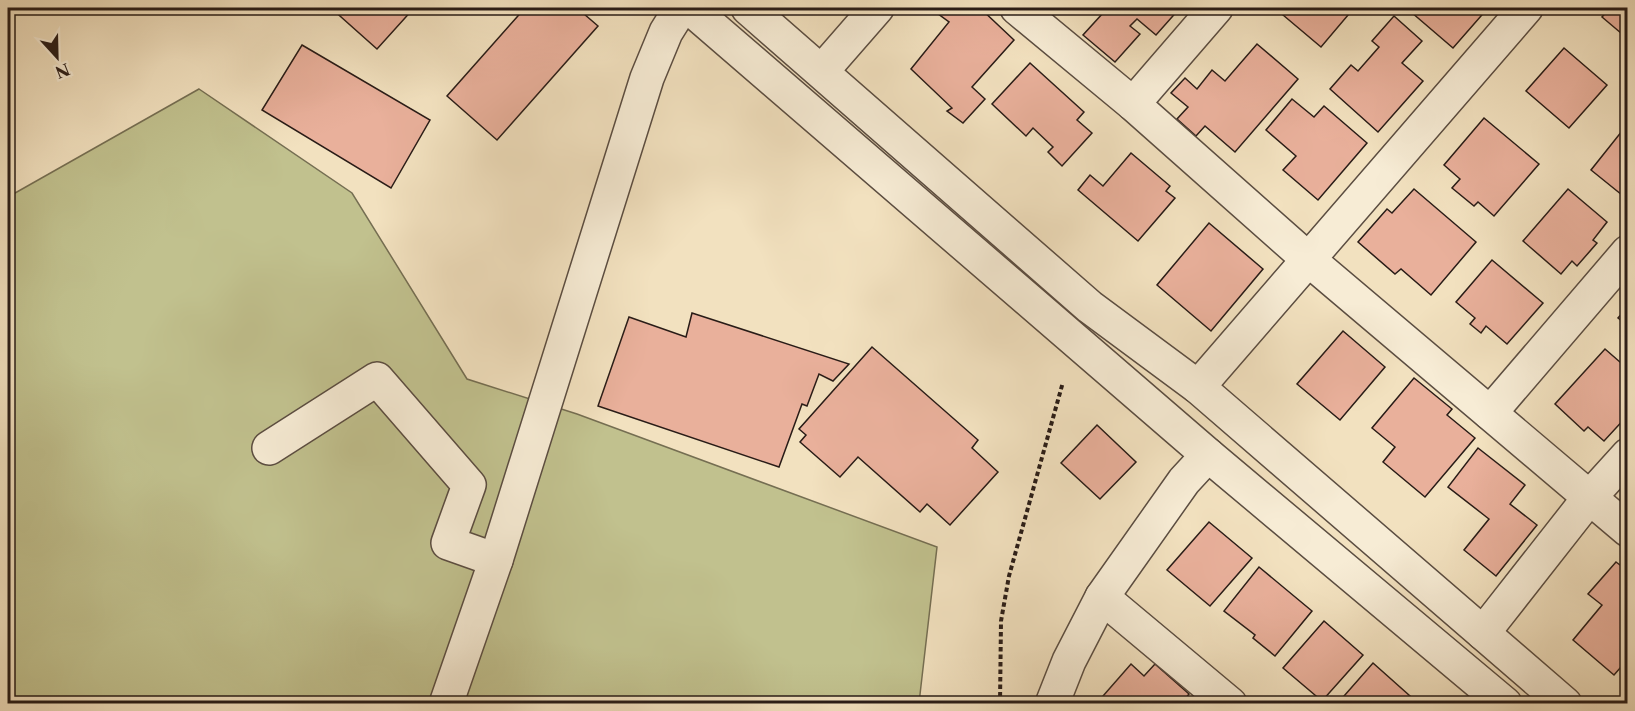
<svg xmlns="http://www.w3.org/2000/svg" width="1635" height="711" font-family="'Libre Caslon Text',serif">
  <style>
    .green { fill: #c1c18e; stroke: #756e52; stroke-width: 1.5 }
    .building { fill: #e9b09b; stroke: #291c17; stroke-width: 1.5 }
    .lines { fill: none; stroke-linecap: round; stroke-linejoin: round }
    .minor-casing { stroke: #5b4d41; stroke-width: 36 }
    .path { stroke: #291c17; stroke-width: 4; stroke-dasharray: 4.5 3; stroke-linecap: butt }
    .minor { stroke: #f7ecd5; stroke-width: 33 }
  </style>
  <rect width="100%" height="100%" fill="#f2e1bf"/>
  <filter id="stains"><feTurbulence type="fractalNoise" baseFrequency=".00333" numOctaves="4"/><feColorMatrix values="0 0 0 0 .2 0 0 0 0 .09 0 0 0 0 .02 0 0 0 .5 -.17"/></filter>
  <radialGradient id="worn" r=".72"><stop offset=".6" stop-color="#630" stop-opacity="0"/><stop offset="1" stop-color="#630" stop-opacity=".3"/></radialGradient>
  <path class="green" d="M199 89 352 193 467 379 577 414 937 547 919 703H8V197Z"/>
  <g class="building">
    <path d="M331 8H414L377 49Z"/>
    <path d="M525 8H577L598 26 497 140 447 96Z"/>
    <path d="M930 8H980L1014 40 972 87 985 99 963 123 947 111 952 108 911 69 949 22Z"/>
    <path d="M1100 8H1180L1156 35 1137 19 1130 26 1140 34 1115 62 1083 35 1103 13 1098 9Z"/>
    <path d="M1289 8H1354L1321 47 1283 15Z"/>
    <path d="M1415 8H1488L1453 48 1411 12Z"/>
    <path d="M1610 8H1628V39L1602 17Z"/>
    <path d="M1394 16 1422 41 1402 63 1423 81 1378 132 1330 89 1351 65 1358 71 1379 47 1372 41Z"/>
    <path d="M1257 44 1298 79 1235 152 1205 126 1196 136 1177 119 1188 107 1171 93 1185 78 1197 89 1212 70 1225 81Z"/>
    <path d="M302 45 430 120 391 188 262 110Z"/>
    <path d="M1564 48 1607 85 1569 128 1526 91Z"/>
    <path d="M1030 63 1084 112 1077 120 1092 133 1062 166 1048 152 1053 147 1033 128 1026 136 992 104Z"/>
    <path d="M1292 99 1314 117 1324 106 1367 143 1318 200 1283 170 1296 156 1266 130Z"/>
    <path d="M1484 118 1539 164 1494 216 1478 202 1474 206 1452 188 1460 179 1444 165Z"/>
    <path d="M1622 131 1628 136 1627 199 1591 170Z"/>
    <path d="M1131 153 1170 186 1166 191 1175 198 1138 241 1078 190 1090 175 1103 186Z"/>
    <path d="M1414 189 1476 242 1431 295 1401 269 1395 274 1358 242 1387 209 1392 213Z"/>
    <path d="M1568 189 1607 222 1593 240 1597 243 1577 266 1572 261 1561 274 1523 241Z"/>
    <path d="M1209 223 1263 269 1211 331 1157 285Z"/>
    <path d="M1492 260 1543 303 1507 344 1486 326 1481 333 1470 324 1475 318 1456 302Z"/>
    <path d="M1628 307V326L1618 318Z"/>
    <path d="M692 313 849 364 833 381 819 374 807 406 802 404 779 467 598 406 629 317 686 337Z"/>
    <path d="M1343 331 1385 367 1340 420 1297 384Z"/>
    <path d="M872 347 978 440 972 448 998 472 950 525 927 504 920 512 858 457 840 477 800 442 806 435 799 429Z"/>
    <path d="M1605 349 1628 369V415L1604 441 1588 427 1584 431 1555 404Z"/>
    <path d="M1414 378 1452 409 1447 415 1475 438 1425 497 1383 462 1395 447 1372 428Z"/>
    <path d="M1097 425 1136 462 1100 499 1061 463Z"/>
    <path d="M1478 448 1525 485 1510 504 1537 525 1496 576 1464 550 1489 519 1448 487Z"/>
    <path d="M1209 522 1252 558 1210 606 1167 570Z"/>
    <path d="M1616 562 1628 571V659L1614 675 1573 640 1602 605 1588 594Z"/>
    <path d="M1259 567 1312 611 1275 656 1253 638 1255 635 1224 611Z"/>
    <path d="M1324 621 1363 655 1322 701 1283 668Z"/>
    <path d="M1373 663 1419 704H1337Z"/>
    <path d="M1131 664 1144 676 1155 664 1189 694 1181 704H1096Z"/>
  </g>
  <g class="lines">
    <defs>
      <g id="minor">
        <path d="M690 8 1208 455 1505 704"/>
        <path d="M748 8 1090 307 1198 387 1565 704"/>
        <path d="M1017 8 1133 104 1309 260 1628 530"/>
        <path d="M822 71 877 8"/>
        <path d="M1133 104 1216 8"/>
        <path d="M1198 387 1526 8"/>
        <path d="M1490 413 1628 252"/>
        <path d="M269 448 377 379 469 485 448 543 496 560"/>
        <path d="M1102 597 1230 704"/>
        <path d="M1483 633 1589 498 1628 455"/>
        <path d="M446 704 496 560 647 78 666 32 681 8"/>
        <path d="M1052 704 1069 661 1102 597 1184 481 1208 455"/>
      </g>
    </defs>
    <use href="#minor" class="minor-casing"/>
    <path class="path" d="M1000 704 1001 621 1009 576 1063 382"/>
    <use href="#minor" class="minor"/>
  </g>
  <rect width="1635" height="711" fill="none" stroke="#f2e1bf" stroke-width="30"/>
  <rect x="9" y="9" width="1617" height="693" fill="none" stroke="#291c17" stroke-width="3"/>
  <rect x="15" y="15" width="1605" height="681" fill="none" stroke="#291c17" stroke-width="1.5"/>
  <g transform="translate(57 57) rotate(158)" stroke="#f7ecd5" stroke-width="4.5" paint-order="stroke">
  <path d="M0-4.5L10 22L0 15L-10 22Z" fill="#291c17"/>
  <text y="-9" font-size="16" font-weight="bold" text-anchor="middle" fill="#291c17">N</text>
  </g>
  <rect width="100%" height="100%" filter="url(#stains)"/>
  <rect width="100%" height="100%" fill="url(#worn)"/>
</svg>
